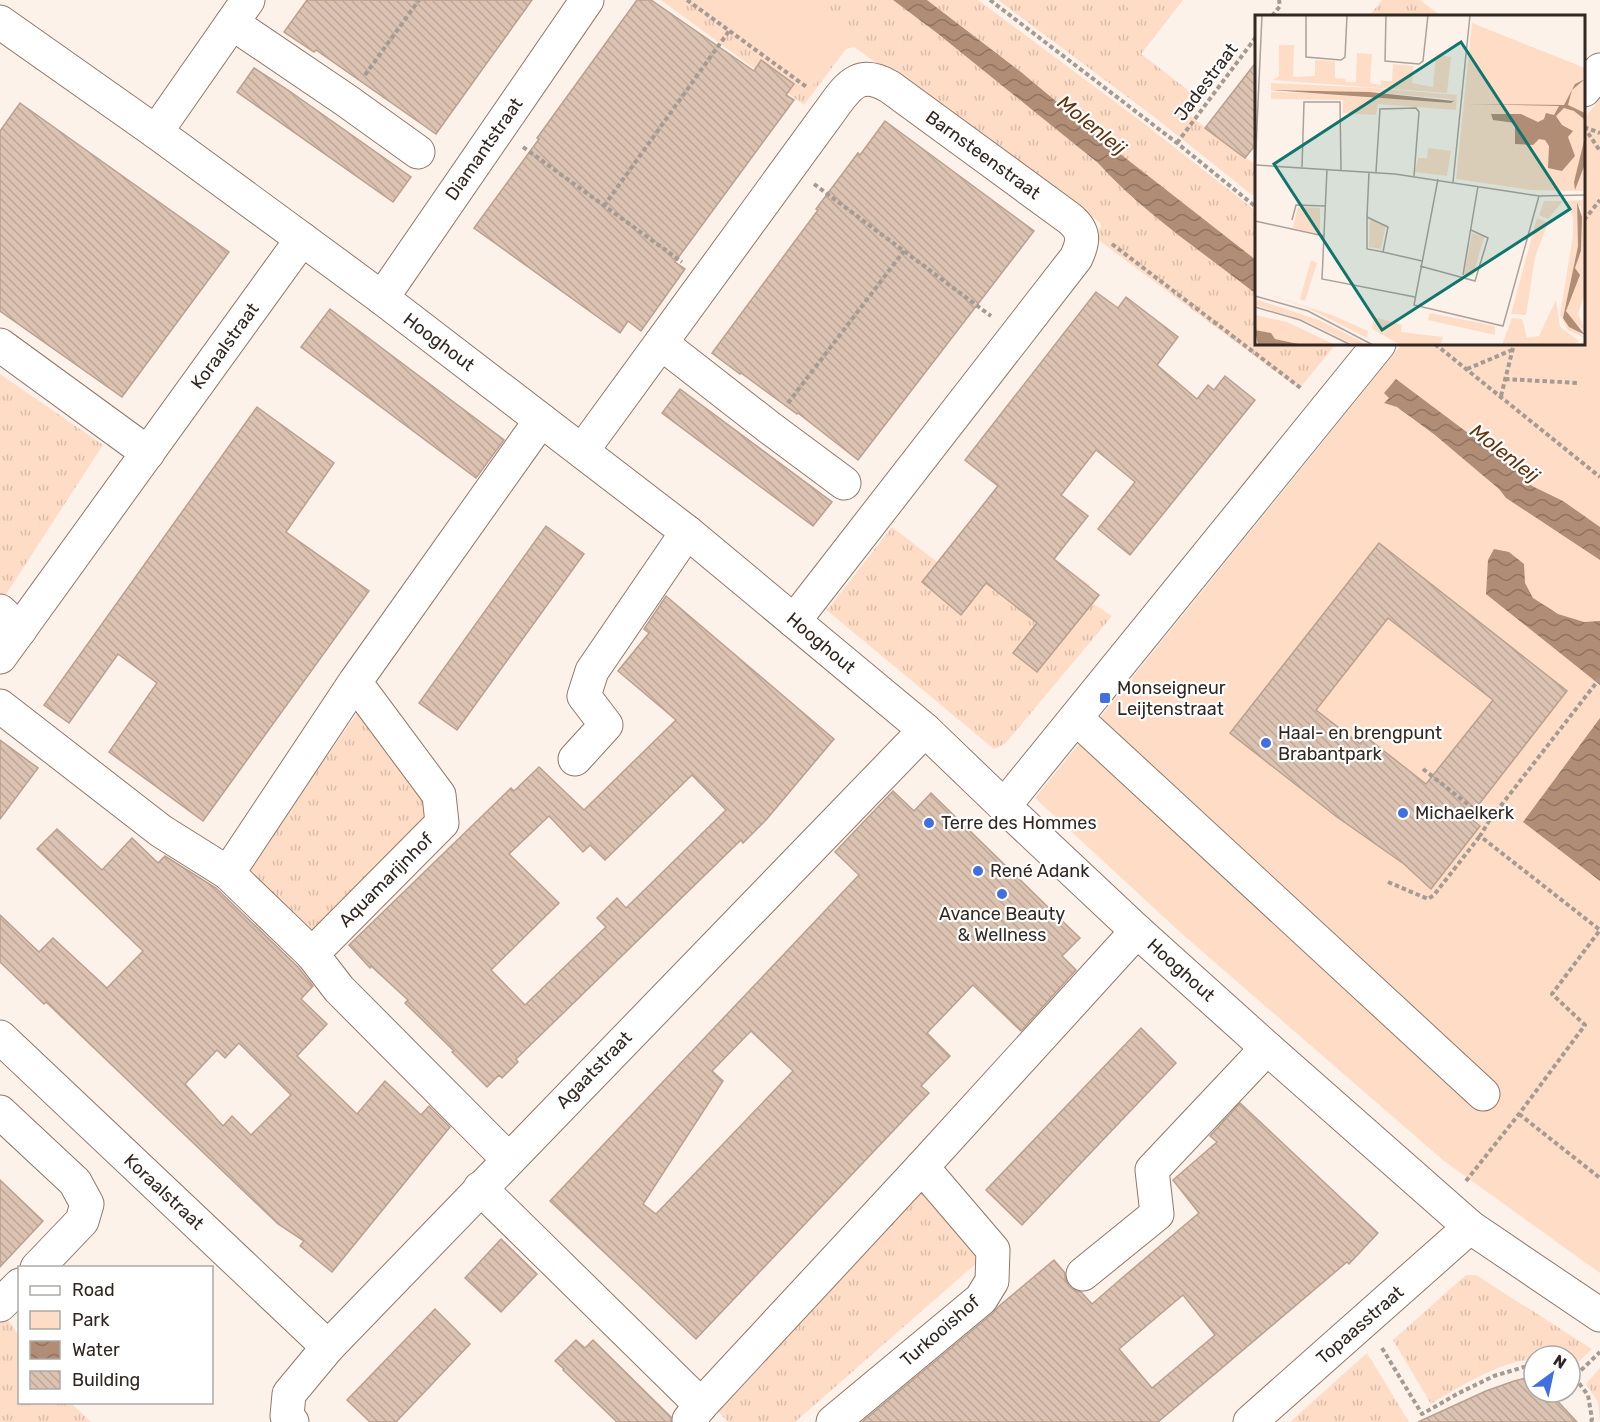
<svg xmlns="http://www.w3.org/2000/svg" width="1600" height="1422" font-family="Rubik,sans-serif">
  <style>
    .grass { fill: url(#grass-tufts) }
    .park { fill: #fedcc6 }
    .water { fill: url(#water-waves) }
    .building { fill: url(#building-back-hatch); stroke: #baa08f; stroke-width: 1.5; fill-rule: evenodd }
    .lines { fill: none; stroke-linecap: round; stroke-linejoin: round }
    .minor-casing { stroke: #917869; stroke-width: 35 }
    .path { stroke: #a59b93; stroke-width: 4; stroke-dasharray: 4.5 3; stroke-linecap: butt }
    .minor { stroke: #fff; stroke-width: 33 }
    .poi-dot { fill: #416fe0; stroke: #fff; stroke-width: 2 }
    .labels { text-anchor: middle; stroke-width: 4.5; stroke-linejoin: round; paint-order: stroke }
    .street-label { font-size: 18px; fill: #322821; stroke: #fff }
    .poi-label { font-size: 18px; fill: #322821; stroke: #fff; text-anchor: start }
    .water-label { font-size: 20px; font-style: italic; fill: #62330c; stroke: #fff }
    .inset-road { fill: none; stroke: #aca19a; stroke-width: 1.5 }
    .view { fill: #0f766e; fill-opacity: 0.15; stroke: #0f766e; stroke-width: 3 }
    .inset-edge { fill: none; stroke: #322821; stroke-width: 3 }
  </style>
  <defs>
    <pattern id="grass-tufts" width="24" height="20" patternUnits="userSpaceOnUse" patternTransform="scale(1.5)"><rect width="24" height="20" fill="#fedcc6"/><path d="M3 7l-1-3M5 7V3M7 7l1-3M15 17l-1-3M17 17v-4M19 17l1-3" fill="none" stroke="#dabdaa"/></pattern>
    <pattern id="water-waves" width="16" height="10" patternUnits="userSpaceOnUse" patternTransform="scale(1.5)"><rect width="16" height="10" fill="#b18d76"/><path d="M0 5q4-4 8 0t8 0" fill="none" stroke="#917360"/></pattern>
    <pattern id="building-back-hatch" width="6" height="6" patternUnits="userSpaceOnUse" patternTransform="scale(1.5)"><rect width="6" height="6" fill="#dcc2b1"/><path d="M-1 5l2 2M0 0l6 6M5-1l2 2" fill="none" stroke="#bda798"/></pattern>
  </defs>
  <rect width="100%" height="100%" fill="#fdf2ea"/>
  <g class="grass">
    <path d="M661 0H893L937 33 1098 163C1144 214 1203 252 1256 294V344H1336L1299 389 1093 236 1101 227 1100 223 1089 214 854 47 846 49 804 105Z"/>
    <path d="M927 0H978L1142 122 1252 208 1256 212V260L1105 142 1021 72Z"/>
    <path d="M998 0H1183L1141 54 1201 100 1190 116 1253 163 1256 159V198L1153 116Z"/>
    <path d="M1382 0H1420L1441 16H1369Z"/>
    <path d="M0 374 103 445 1 602 0 600Z"/>
    <path d="M985 510 1090 585 1085 598 1112 616 1005 744 994 749 818 603 828 609 892 527 941 565Z"/>
    <path d="M363 705 438 807 311 933 247 869Z"/>
    <path d="M921 1193 980 1260 795 1422H728L712 1405Z"/>
    <path d="M1466 1275H1476L1592 1349 1570 1370V1356H1534V1360C1506 1358 1455 1389 1431 1404L1393 1340Z"/>
    <path d="M4 1314 19 1336 20 1402 71 1403 91 1422H0V1318Z"/>
    <path d="M1367 1353 1409 1422H1290Z"/>
    <path d="M1600 1368V1422L1598 1402 1586 1384Z"/>
  </g>
  <g class="park">
    <path d="M697 0H801L849 35 815 85Z"/>
    <path d="M1118 0H1160L1143 20Z"/>
    <path d="M1600 98V1273L1444 1161 1181 933 1035 798 1402 344H1584V119Z"/>
  </g>
  <g class="water">
    <path d="M893 0H927L1021 72 1105 142 1256 260V294C1203 252 1144 214 1098 163L937 33Z"/>
    <path d="M1396 379 1524 475 1532 486 1563 501 1600 527V560L1506 498 1499 489 1435 435 1397 407 1384 403 1389 398 1384 393Z"/>
    <path d="M1494 549 1509 552 1524 564 1525 583 1533 598 1558 614 1584 622 1600 621V685L1486 594 1488 560Z"/>
    <path d="M1600 718V881L1523 822Z"/>
  </g>
  <g class="building">
    <path d="M307 0H532L436 134 316 50 314 52 284 32Z"/>
    <path d="M637 0H651L754 71 761 60 794 84 786 95 794 100 675 262 685 269 641 331 628 321 620 333 474 228 539 139 537 138Z"/>
    <path d="M1257 61V143L1245 158 1205 128Z"/>
    <path d="M254 68 288 90 411 177 393 202 237 92Z"/>
    <path d="M20 103 229 252 122 397 0 311V131Z"/>
    <path d="M885 121 1034 231 858 460 798 413 797 414 741 373 740 374 712 353 818 210 816 209 858 153 860 155Z"/>
    <path d="M1096 292 1118 308 1126 297 1178 337 1157 365 1197 399 1208 385 1214 390 1225 376 1255 400 1130 555 1098 529 1135 482 1096 450 1061 495 1088 516 1054 559 1099 595 1037 672 1013 653 1037 623 986 583 961 615 922 582 998 486 965 460Z"/>
    <path d="M330 309 504 440 476 478 301 347Z"/>
    <path d="M680 389 832 502 813 526 662 413Z"/>
    <path d="M257 407 334 463 286 532 369 591 203 821 109 752 157 683 118 654 69 723 44 705Z"/>
    <path d="M546 526 584 554 457 730 419 703Z"/>
    <path d="M1379 543 1567 691 1469 817 1480 826 1431 889 1404 864 1337 817 1230 733ZM1388 618 1493 700 1426 784 1366 737 1360 744 1316 710Z"/>
    <path d="M666 596 834 739 766 820 743 843 741 840 516 1059 518 1062 502 1078 499 1075 487 1087 452 1052 454 1051 405 1003 408 1000 371 966 370 968 349 945 511 788 514 791 539 767 584 810 676 720 618 671 649 633 644 629ZM692 775 726 810 626 908 617 898 597 918 606 927 525 1005 491 970 559 903 509 854 549 816 583 852 590 845 605 860Z"/>
    <path d="M0 740 38 768 0 819Z"/>
    <path d="M893 791 914 811 931 793 1053 912 1080 938 1062 956 1076 970 1021 1031 973 985 927 1033 950 1056 921 1086 929 1093 696 1339 550 1201 859 875 835 852ZM751 1031 793 1071 656 1214 643 1204 723 1081 712 1071Z"/>
    <path d="M57 829 102 870 132 838 158 863 165 856 216 888 298 967 313 986 301 999 327 1024 297 1056 357 1114 385 1081 421 1115 429 1106 450 1127 332 1272 300 1246 304 1241 278 1224 46 1002 44 1004 0 962V915L39 952 53 938 107 988 143 951 37 849ZM239 1043 291 1095 251 1135 232 1116 223 1126 185 1084 217 1050 225 1058Z"/>
    <path d="M1141 1028 1176 1063 1022 1225 986 1190Z"/>
    <path d="M1240 1103 1378 1233 1349 1264 1347 1262 1158 1422H862L993 1313 998 1307 1054 1260 1065 1273V1278L1069 1286 1076 1291 1081 1292 1092 1304 1122 1278 1199 1213 1173 1180 1217 1142 1210 1136ZM1183 1295 1215 1335 1152 1388 1119 1349Z"/>
    <path d="M0 1180 43 1221 0 1267Z"/>
    <path d="M501 1239 537 1274 501 1312 465 1278Z"/>
    <path d="M435 1309 470 1344 396 1422H370L347 1400Z"/>
    <path d="M576 1340 585 1348 593 1340 671 1417V1422H617L563 1370 564 1369 555 1361Z"/>
    <path d="M1534 1376V1392H1549L1577 1422H1418L1486 1391 1514 1381Z"/>
  </g>
  <g class="lines">
    <defs>
      <g id="minor">
        <path d="M0 22 156 132 302 239 382 298 687 532 925 730 1004 806 1137 931 1267 1048 1470 1227 1600 1315"/>
        <path d="M232 23 347 101 418 152"/>
        <path d="M1584 90 1600 70"/>
        <path d="M156 132 248 0"/>
        <path d="M382 298 587 0"/>
        <path d="M661 343 770 428 844 483"/>
        <path d="M0 345 148 453"/>
        <path d="M582 451 833 107C850 83 861 70 890 87L1069 218C1085 231 1084 241 1076 258L794 621"/>
        <path d="M0 611 20 630"/>
        <path d="M0 657 302 239"/>
        <path d="M355 682 228 873 312 954 442 823 439 795 355 682 541 420"/>
        <path d="M0 706 161 831 228 873"/>
        <path d="M1076 718 1483 1094"/>
        <path d="M575 759 606 725 584 696 592 671 687 532"/>
        <path d="M1004 806 1379 344"/>
        <path d="M312 954 339 989 508 1159"/>
        <path d="M0 1037 328 1347"/>
        <path d="M0 1112 75 1182 87 1204 82 1221 37 1268"/>
        <path d="M480 1188 701 1405 689 1420 691 1422"/>
        <path d="M1083 1274 1157 1214 1152 1170 1267 1048"/>
        <path d="M0 1305 20 1285"/>
        <path d="M701 1405 922 1167 1137 931"/>
        <path d="M292 1422 287 1416 289 1394 328 1347 925 730"/>
        <path d="M833 1422 981 1299 992 1281 993 1250 922 1167"/>
        <path d="M1250 1422 1470 1227"/>
      </g>
    </defs>
    <use href="#minor" class="minor-casing"/>
    <g class="path">
      <path d="M687 0 808 88"/>
      <path d="M990 0 1177 143 1256 207"/>
      <path d="M1272 16 1280 6 1279 0"/>
      <path d="M365 75 419 0"/>
      <path d="M1584 127 1600 151"/>
      <path d="M1584 127 1600 133"/>
      <path d="M1177 143 1256 37"/>
      <path d="M523 147 682 262"/>
      <path d="M814 184 991 316"/>
      <path d="M604 206 729 31"/>
      <path d="M1584 220 1600 200"/>
      <path d="M1112 244 1302 389"/>
      <path d="M1435 344 1600 477"/>
      <path d="M1467 369 1512 350"/>
      <path d="M1505 379 1578 383"/>
      <path d="M1501 396 1514 344"/>
      <path d="M788 403 904 251"/>
      <path d="M1600 678 1489 821 1480 836 1600 930"/>
      <path d="M1423 769 1489 821"/>
      <path d="M1388 882 1428 899 1434 895 1480 836"/>
      <path d="M1519 1114 1600 1178"/>
      <path d="M1466 1181 1519 1114 1585 1025 1552 994 1600 930"/>
      <path d="M1382 1348 1422 1414 1459 1393 1494 1376 1534 1364"/>
      <path d="M1591 1422 1592 1419 1588 1395 1574 1377 1600 1352"/>
    </g>
    <use href="#minor" class="minor"/>
  </g>
  <g class="poi-dot">
    <rect x="1099" y="692" width="12" height="12" rx="3"/>
    <circle cx="1266" cy="743" r="6"/>
    <circle cx="1403" cy="813" r="6"/>
    <circle cx="929" cy="823" r="6"/>
    <circle cx="978" cy="871" r="6"/>
    <circle cx="1002" cy="894" r="6"/>
  </g>
  <g class="labels">
    <g class="street-label">
      <text transform="translate(1206 82) rotate(-53)" y="6">Jadestraat</text>
      <text transform="translate(484 149) rotate(-55)" y="6">Diamantstraat</text>
      <text transform="translate(983 155) rotate(36)" y="6">Barnsteenstraat</text>
      <text transform="translate(439 342) rotate(37)" y="6">Hooghout</text>
      <text transform="translate(225 346) rotate(-54)" y="6">Koraalstraat</text>
      <text transform="translate(821 643) rotate(40)" y="6">Hooghout</text>
      <text transform="translate(386 880) rotate(-45)" y="6">Aquamarijnhof</text>
      <text transform="translate(1181 970) rotate(42)" y="6">Hooghout</text>
      <text transform="translate(594 1070) rotate(-46)" y="6">Agaatstraat</text>
      <text transform="translate(164 1192) rotate(43)" y="6">Koraalstraat</text>
      <text transform="translate(1360 1325) rotate(-41)" y="6">Topaasstraat</text>
      <text transform="translate(940 1331) rotate(-41)" y="6">Turkooishof</text>
    </g>
    <g class="poi-label">
      <text x="1117" y="694">Monseigneur<tspan x="1117" dy="21">Leijtenstraat</tspan></text>
      <text x="1278" y="739">Haal- en brengpunt<tspan x="1278" dy="21">Brabantpark</tspan></text>
      <text x="1415" y="819">Michaelkerk</text>
      <text x="941" y="829">Terre des Hommes</text>
      <text x="990" y="877">René Adank</text>
      <text x="1002" y="920" text-anchor="middle">Avance Beauty<tspan x="1002" dy="21">&amp; Wellness</tspan></text>
    </g>
    <g class="water-label">
      <text transform="translate(1092 125) rotate(39)" y="7">Molenleij</text>
      <text transform="translate(1505 453) rotate(38)" y="7">Molenleij</text>
    </g>
  </g>
  <g transform="translate(1255 15)">
    <rect width="330" height="330" fill="#fdf2ea"/>
    <path d="M24 30H39L38 62 60 61V45L80 46V63L90 64 91 67H101L102 38 117 39 115 68 126 70V66H137L138 49 158 51 157 68 178 72 181 40 196 42 192 78 18 65 24 61ZM16 68 117 73 202 80 201 95 123 89 121 100 88 98V85L16 84V77L117 80 199 88 196 84 114 77 16 75ZM173 133 196 136 192 161 160 157 163 143H172ZM328 185 330 278 323 299 330 315 317 307 311 296 317 271 324 264 320 253 326 236V191H322L323 231 308 303 330 323 313 315 305 300 318 221V202L311 186ZM289 186H308L293 204 284 200ZM43 192 65 193V219L38 213ZM282 203 293 208 280 242 271 300 256 299ZM115 204 131 210 126 234 114 232ZM217 218 229 222 218 261 209 259ZM0 275 77 300 113 316 112 323 53 293ZM0 284 64 305 113 330H100L53 307 0 290ZM301 285 305 312 324 326 318 330H247L257 303 267 304 272 323 284 321ZM175 298 240 311V320L173 305ZM0 300 32 307 81 330H48L20 324 16 318 0 315ZM119 302 147 310 146 317 188 322 186 330H146L117 314Z" fill="#fedcc6"/>
    <path d="M56 245 62 248 50 286 45 284Z" fill="#fedcc6"/>
    <path d="M217 8 330 53 328 176 276 175 201 164ZM90 87 121 88V97L90 95Z" fill="#fedcc6"/>
    <path d="M330 64 317 75 313 90 330 98V116L329 104 319 96 309 93 301 101 307 110 318 116 313 122 320 141 307 156 293 153 294 131 290 125 284 124 278 130 260 129V108L238 105 236 99H266L283 107 289 104 291 98 299 100 304 91 211 89 309 90 320 69ZM15 75 114 77 199 86 196 88ZM330 122V149L320 175 319 167ZM322 187 327 202 326 236 320 253 325 260 311 296 330 320 314 312 308 303 323 231ZM0 315 16 318 20 324 48 330H3Z" fill="#b18d76"/>
    <path class="inset-road" d="M51 0V42L86 45 90 42 92 0M131 0 130 46 164 49 168 46 173 0M1 150 140 159 284 181 330 180M47 152 49 87H85L86 155M72 154 67 264 160 282M0 155 7 0M121 157 125 94 161 93 164 97 159 161M183 164 159 290 248 311 284 181M198 167 215 0M112 202V234L128 237 133 212 112 202 114 157M37 205 41 190 70 191M0 206 69 221M128 237 167 246M165 251 220 266 233 223 216 215M208 260 223 171M0 281 53 296 118 330M0 292 45 305 96 330"/>
    <path class="view" d="M206 27 315 194 127 315 19 149Z"/>
    <rect width="330" height="330" class="inset-edge"/>
  </g>
  <rect x="18" y="1266" width="195" height="138" fill="#ffffff" stroke="#ada9a6" stroke-width="1.5"/>
  <rect x="30" y="1286" width="30" height="9" fill="#ffffff" stroke="#ada9a6" stroke-width="1.5"/>
  <text x="72" y="1296" font-size="18" fill="#322821">Road</text>
  <rect x="30" y="1311" width="30" height="18" fill="#fedcc6" stroke="#ada9a6" stroke-width="1.5"/>
  <text x="72" y="1326" font-size="18" fill="#322821">Park</text>
  <rect x="30" y="1341" width="30" height="18" fill="url(#water-waves)" stroke="#ada9a6" stroke-width="1.5"/>
  <text x="72" y="1356" font-size="18" fill="#322821">Water</text>
  <rect x="30" y="1371" width="30" height="18" fill="url(#building-back-hatch)" stroke="#ada9a6" stroke-width="1.5"/>
  <text x="72" y="1386" font-size="18" fill="#322821">Building</text>
  <g transform="translate(1552 1374) rotate(33)"><circle r="28" fill="#ffffff" stroke="#ada9a6" stroke-width="1.5"/>
  <path d="M0-4.5L10 22L0 15L-10 22Z" fill="#416fe0"/>
  <text y="-9" font-size="16" font-weight="bold" text-anchor="middle" fill="#322821">N</text>
  </g>
</svg>
